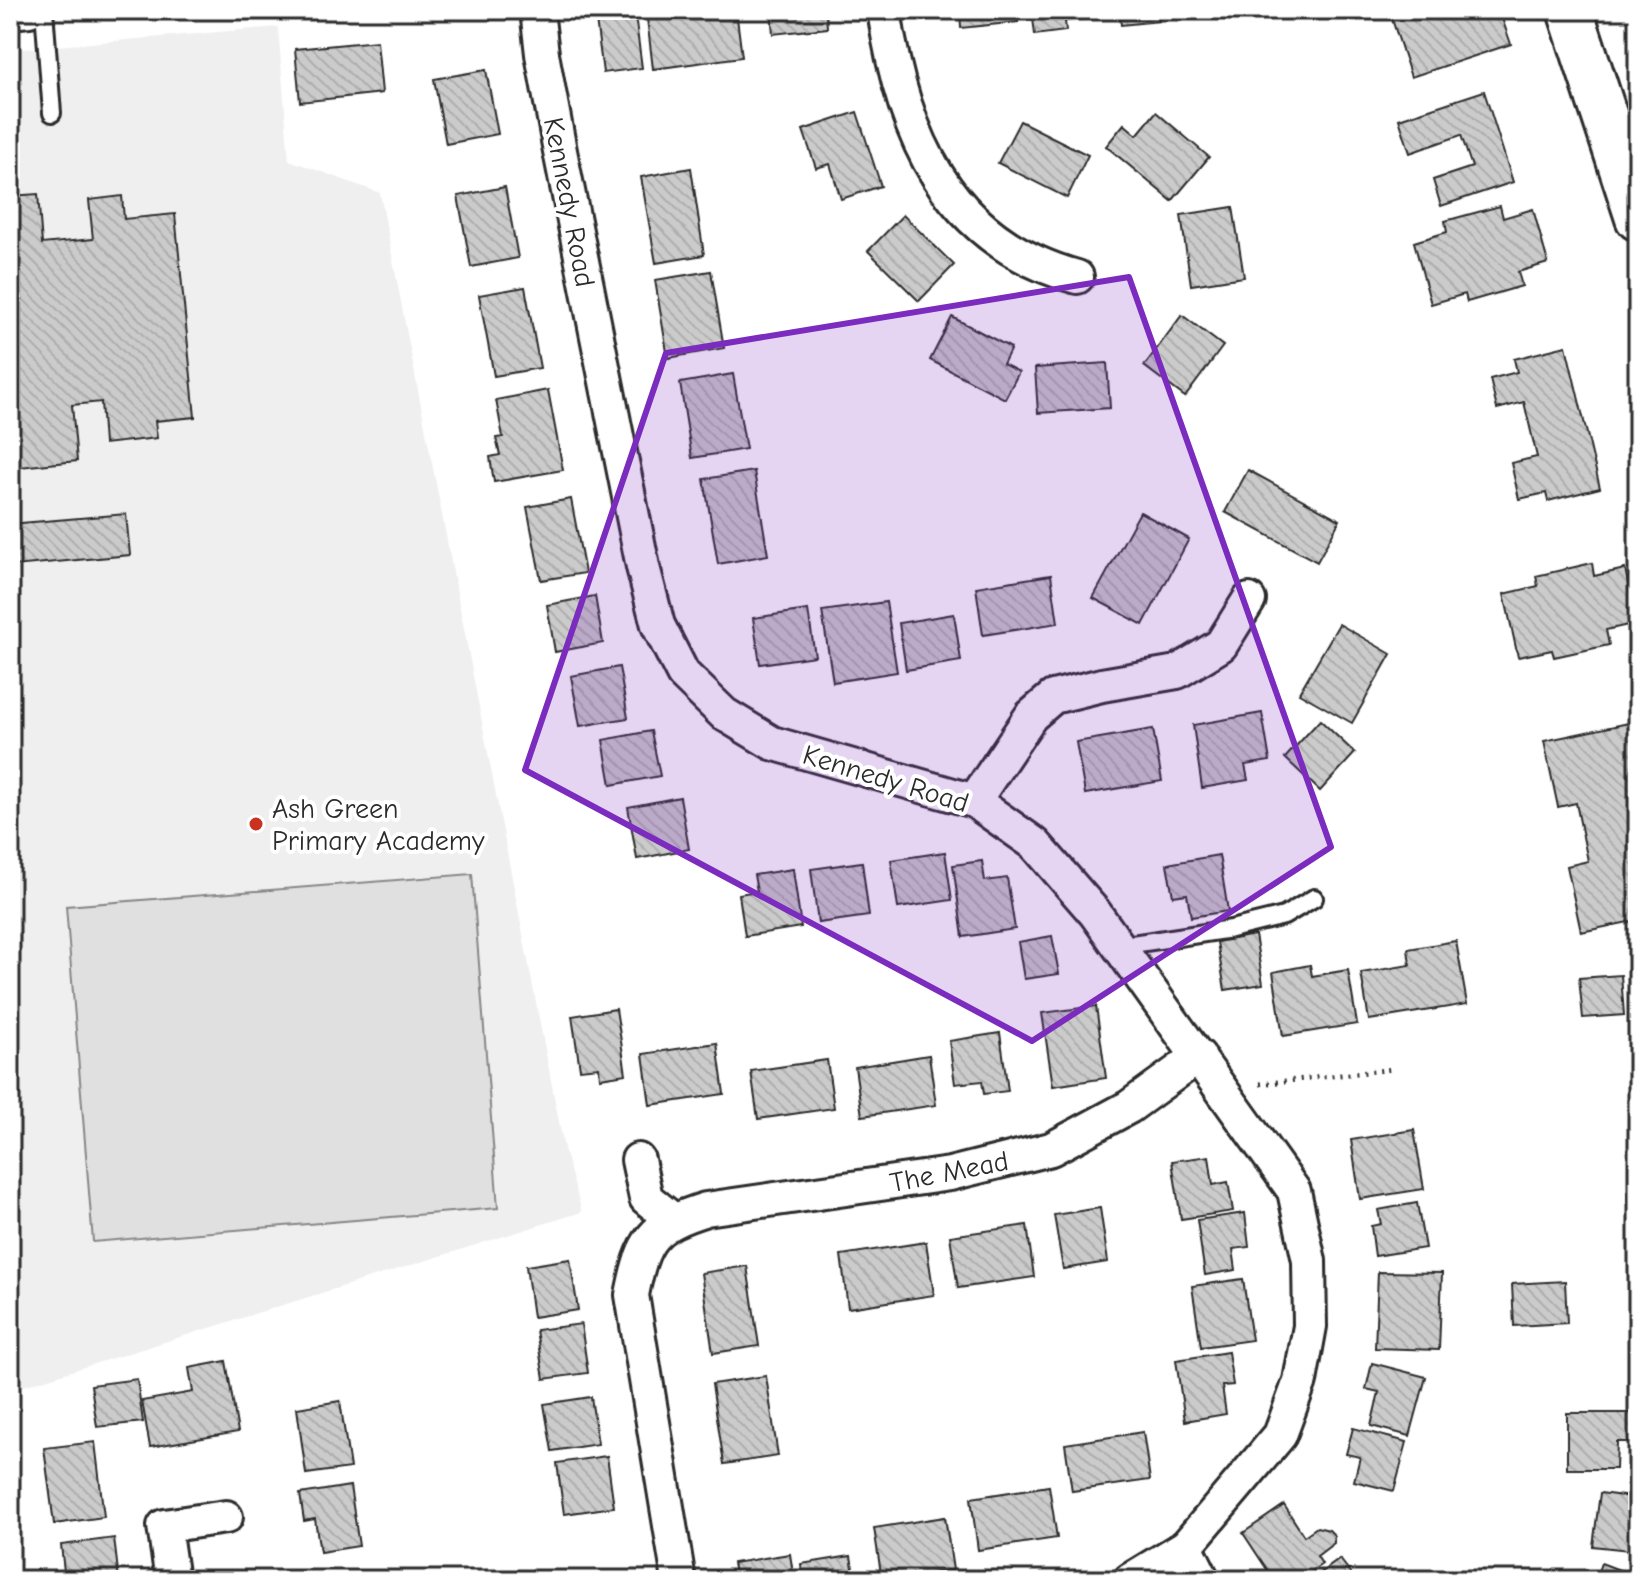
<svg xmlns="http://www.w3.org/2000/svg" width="1648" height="1590" font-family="'Comic Neue',sans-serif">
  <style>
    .built { fill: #efefef }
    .pitch { fill: #e0e0e0; stroke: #868686; stroke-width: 2 }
    .building { fill: url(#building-back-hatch); stroke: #2b2b2b; stroke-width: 2 }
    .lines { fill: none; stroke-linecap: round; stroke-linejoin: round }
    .lane-casing { stroke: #2b2b2b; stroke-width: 22 }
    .street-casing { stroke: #2b2b2b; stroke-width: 38 }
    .primary-casing { stroke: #2b2b2b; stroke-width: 50 }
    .path { stroke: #2b2b2b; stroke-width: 5; stroke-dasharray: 2 6; stroke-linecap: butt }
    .lane { stroke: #fff; stroke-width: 16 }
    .street { stroke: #fff; stroke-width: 32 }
    .primary { stroke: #fff; stroke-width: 44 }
    .marked { fill: #7b2cbf; fill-opacity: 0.2; stroke: #7b2cbf; stroke-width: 6; stroke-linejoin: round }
    .poi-dot { fill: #c8321e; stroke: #fff; stroke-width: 3 }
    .labels { text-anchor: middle; stroke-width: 8; stroke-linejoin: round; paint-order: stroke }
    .street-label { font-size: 28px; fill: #2b2b2b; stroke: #fff }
    .poi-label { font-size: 28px; fill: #2b2b2b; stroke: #fff; text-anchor: start }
  </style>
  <defs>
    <pattern id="building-back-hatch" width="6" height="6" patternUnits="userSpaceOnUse" patternTransform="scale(2)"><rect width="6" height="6" fill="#cbcbcb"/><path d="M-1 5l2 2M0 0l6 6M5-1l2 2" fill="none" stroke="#aeaeae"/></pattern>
  </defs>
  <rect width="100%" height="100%" fill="#fff"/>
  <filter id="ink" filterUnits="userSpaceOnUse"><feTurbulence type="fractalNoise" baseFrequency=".0125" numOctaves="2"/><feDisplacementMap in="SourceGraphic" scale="16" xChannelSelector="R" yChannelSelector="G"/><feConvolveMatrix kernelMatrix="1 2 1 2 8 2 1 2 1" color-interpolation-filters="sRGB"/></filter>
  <g filter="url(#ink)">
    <path class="built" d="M278 27 289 160 380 193 565 1153 582 1212 10 1390V50Z"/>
    <path class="pitch" d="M472 874 498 1208 93 1242 66 906Z"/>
    <g class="building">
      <path d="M646 10H736L742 57 653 69Z"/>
      <path d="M771 10H826L827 28 773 34Z"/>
      <path d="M960 10H1017L1018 22 961 28Z"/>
      <path d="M1032 10H1103V17L1065 21 1066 31 1035 35Z"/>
      <path d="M1119 10H1158L1159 21 1121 25Z"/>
      <path d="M1389 10H1499L1511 44 1411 77Z"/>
      <path d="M635 15 642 68 603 73 596 20Z"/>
      <path d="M377 41 382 93 300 102 295 49Z"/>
      <path d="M486 70 498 134 446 144 434 79Z"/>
      <path d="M1484 91 1513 182 1441 206 1433 180 1472 167 1461 135 1410 153 1399 119Z"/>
      <path d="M857 112 881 186 841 199 830 164 816 168 803 130Z"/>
      <path d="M1156 112 1209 157 1172 201 1106 146 1124 124 1137 135Z"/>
      <path d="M1020 121 1088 155 1067 198 998 163Z"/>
      <path d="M691 168 704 255 656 263 641 177Z"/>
      <path d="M505 187 518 258 471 267 458 196Z"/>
      <path d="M38 194 42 244 93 239 89 200 122 196 124 219 175 214 195 417 155 421 157 438 104 444 101 402 72 405 77 461 10 468V196Z"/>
      <path d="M1500 206 1503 218 1533 209 1548 263 1518 272 1522 286 1467 302 1465 294 1431 304 1414 242 1447 232 1445 221Z"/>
      <path d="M1233 207 1244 277 1191 285 1181 215Z"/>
      <path d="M903 215 954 265 919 301 868 251Z"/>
      <path d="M711 271 724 348 668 358 655 280Z"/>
      <path d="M525 287 540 368 494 376 479 295Z"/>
      <path d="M1182 315 1223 346 1185 397 1144 366Z"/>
      <path d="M952 317 1011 348 1003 364 1019 372 1005 399 930 360Z"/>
      <path d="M1566 346 1600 488 1548 501 1546 493 1519 499 1511 463 1537 457 1524 402 1497 409 1490 379 1517 372 1514 359Z"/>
      <path d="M1107 363 1110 408 1038 413 1035 368Z"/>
      <path d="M733 374 746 449 692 458 680 383Z"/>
      <path d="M548 390 563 470 494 482 490 457 500 455 496 438 503 437 496 400Z"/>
      <path d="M1248 470 1340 520 1317 562 1225 512Z"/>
      <path d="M754 471 768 555 718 564 704 479Z"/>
      <path d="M571 499 585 573 541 580 527 507Z"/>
      <path d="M1140 512 1189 539 1143 625 1093 598Z"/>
      <path d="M126 514 130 555 14 566 10 524Z"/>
      <path d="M1592 563 1594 576 1625 569 1637 623 1606 630 1609 645 1554 657 1552 650 1518 657 1504 594 1538 586 1536 576Z"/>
      <path d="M1051 575 1058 623 983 635 976 587Z"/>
      <path d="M595 596 603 643 555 652 547 605Z"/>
      <path d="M886 602 897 672 833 682 822 611Z"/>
      <path d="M808 610 815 656 760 664 753 618Z"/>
      <path d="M954 614 961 661 906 670 899 623Z"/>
      <path d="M1339 624 1391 654 1352 723 1299 693Z"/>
      <path d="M619 667 628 718 580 726 571 676Z"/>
      <path d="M1262 713 1270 761 1245 765 1248 780 1202 788 1193 725Z"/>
      <path d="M1320 720 1355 753 1320 791 1285 758Z"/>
      <path d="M1638 721V920L1581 932 1567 866 1588 861 1576 803 1558 807 1544 741Z"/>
      <path d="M1153 729 1162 781 1085 794 1076 742Z"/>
      <path d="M651 731 660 776 611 785 603 740Z"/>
      <path d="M680 797 689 849 637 859 628 807Z"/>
      <path d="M945 852 952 900 898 908 891 860Z"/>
      <path d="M1219 855 1228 911 1191 917 1187 894 1173 896 1167 864Z"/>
      <path d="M982 861 985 881 1007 878 1015 929 963 937 953 865Z"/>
      <path d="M862 862 869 916 818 923 811 869Z"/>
      <path d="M793 869 801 927 745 936 739 894 757 891 754 875Z"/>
      <path d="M1255 935 1263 984 1225 990 1217 942Z"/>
      <path d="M1052 936 1059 974 1024 979 1018 942Z"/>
      <path d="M1456 941 1467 1004 1369 1020 1361 973 1410 965 1408 949Z"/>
      <path d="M1310 965 1312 976 1348 970 1357 1024 1283 1036 1273 972Z"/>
      <path d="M1621 975 1624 1015 1583 1018 1579 978Z"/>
      <path d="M1096 1006 1106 1078 1053 1086 1042 1013Z"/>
      <path d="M616 1009 626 1074 600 1078 599 1067 580 1069 572 1016Z"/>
      <path d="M1638 1015V1064H1633L1629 1016Z"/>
      <path d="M1000 1033 1008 1091 984 1094 982 1081 955 1084 949 1041Z"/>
      <path d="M717 1043 724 1094 650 1105 643 1054Z"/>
      <path d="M929 1055 936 1105 862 1116 855 1067Z"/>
      <path d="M827 1060 834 1108 758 1119 751 1071Z"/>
      <path d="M1414 1130 1424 1189 1360 1199 1351 1140Z"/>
      <path d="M1209 1156 1213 1185 1228 1182 1233 1211 1181 1219 1172 1161Z"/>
      <path d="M1417 1203 1425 1248 1375 1256 1371 1226 1381 1224 1378 1210Z"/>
      <path d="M1100 1208 1108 1262 1063 1269 1054 1215Z"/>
      <path d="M1245 1213 1249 1247 1233 1249 1236 1270 1205 1275 1197 1220Z"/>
      <path d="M1027 1225 1034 1277 958 1288 950 1236Z"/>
      <path d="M926 1242 934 1295 848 1308 841 1255Z"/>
      <path d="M570 1259 578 1310 533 1317 526 1266Z"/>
      <path d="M747 1266 759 1346 713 1353 701 1273Z"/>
      <path d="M1378 1272 1442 1273 1439 1350 1375 1348Z"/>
      <path d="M1243 1279 1252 1340 1201 1347 1192 1286Z"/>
      <path d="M1565 1281 1567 1323 1514 1326 1512 1284Z"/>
      <path d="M581 1324 588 1373 544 1379 536 1330Z"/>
      <path d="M1228 1352 1233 1385 1222 1386 1226 1414 1185 1421 1176 1360Z"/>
      <path d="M226 1361 238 1432 150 1447 142 1401 193 1392 189 1368Z"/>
      <path d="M1372 1363 1426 1377 1410 1436 1371 1426 1379 1392 1366 1389Z"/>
      <path d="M766 1376 778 1456 724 1464 712 1384Z"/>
      <path d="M137 1379 143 1422 97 1427 91 1385Z"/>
      <path d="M591 1397 598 1444 552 1451 544 1404Z"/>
      <path d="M340 1401 350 1468 306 1474 297 1408Z"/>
      <path d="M1567 1413H1635V1442H1617L1616 1469H1567Z"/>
      <path d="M1353 1428 1407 1442 1394 1491 1354 1481 1360 1457 1346 1454Z"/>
      <path d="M1143 1432 1150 1480 1072 1491 1065 1444Z"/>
      <path d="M95 1442 104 1517 54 1524 44 1448Z"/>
      <path d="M607 1456 614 1507 564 1514 557 1463Z"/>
      <path d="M350 1486 359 1546 320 1552 315 1519 304 1521 300 1494Z"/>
      <path d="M1049 1486 1057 1538 978 1550 971 1498Z"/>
      <path d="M1600 1493 1638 1498V1551L1593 1546Z"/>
      <path d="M1284 1505 1304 1536 1317 1527 1329 1530 1334 1535V1543L1317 1556 1322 1564 1299 1580H1274L1243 1533Z"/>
      <path d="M945 1517 953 1570 882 1580 874 1528Z"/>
      <path d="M114 1538 119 1580H65L61 1545Z"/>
      <path d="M790 1554 794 1580H736L733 1563Z"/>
      <path d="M851 1556 855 1580H803L801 1564Z"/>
      <path d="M1340 1559 1356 1580H1311Z"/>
      <path d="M1601 1563 1638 1577V1580H1595Z"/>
      <path d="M282 1572 283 1580H251V1576Z"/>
    </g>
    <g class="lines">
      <defs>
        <g id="lane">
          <path d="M44 10 52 113"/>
          <path d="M1119 946 1231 929 1284 916 1314 898"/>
        </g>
        <g id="street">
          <path d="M537 10 542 54 560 151 643 567 658 625 683 674 724 714 772 743 974 801 1035 844 1095 913 1294 1191 1309 1261 1310 1326 1300 1381 1280 1435 1186 1546 1130 1580"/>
          <path d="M884 10C902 134 946 241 1077 277"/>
          <path d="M10 12 29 10"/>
          <path d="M974 801 1031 716 1053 697 1102 685 1177 672 1221 645 1249 600"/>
          <path d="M638 1160 646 1198 673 1220"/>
          <path d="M1186 1546 1203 1580"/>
          <path d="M172 1580 164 1526 226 1517"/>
          <path d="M679 1580 632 1295C643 1239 651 1226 706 1209L950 1174 1051 1149 1129 1107 1199 1056"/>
        </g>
        <path id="primary" d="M1570 10 1638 218"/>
      </defs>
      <use href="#lane" class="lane-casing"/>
      <use href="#street" class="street-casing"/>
      <use href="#primary" class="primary-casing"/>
      <path class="path" d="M1260 1084 1394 1069"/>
      <use href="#lane" class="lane"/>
      <use href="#street" class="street"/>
      <use href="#primary" class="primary"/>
    </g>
  </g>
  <path class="marked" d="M1129 277 1331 847 1032 1041 525 770 666 353Z"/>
  <circle class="poi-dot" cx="256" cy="824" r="8"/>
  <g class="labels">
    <g class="street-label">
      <text transform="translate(570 202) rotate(79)" y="10">Kennedy Road</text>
      <text transform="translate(886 778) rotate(17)" y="10">Kennedy Road</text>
      <text transform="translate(949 1171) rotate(-11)" y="10">The Mead</text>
    </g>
    <g class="poi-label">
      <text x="272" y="818">Ash Green<tspan x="272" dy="32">Primary Academy</tspan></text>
    </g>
  </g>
  <rect width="1648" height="1590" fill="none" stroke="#fff" stroke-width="40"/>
  <rect x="20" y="20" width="1608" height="1550" fill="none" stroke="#2b2b2b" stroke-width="3" filter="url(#ink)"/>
</svg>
